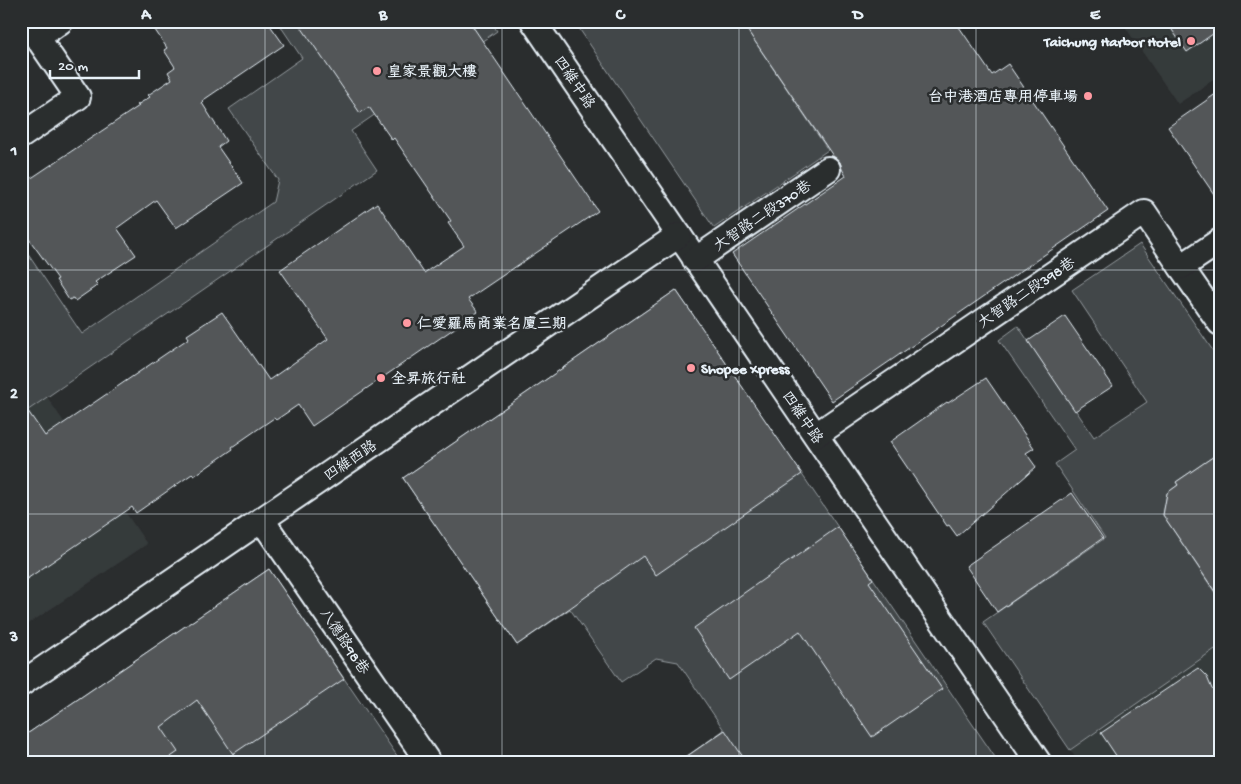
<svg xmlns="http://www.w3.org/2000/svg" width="1241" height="784" font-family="'Gochi Hand','LXGW WenKai TC',sans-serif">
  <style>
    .built { fill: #363a3b }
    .green { fill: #424648; stroke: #959ca0 }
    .building { fill: #535759; stroke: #e8f1f8 }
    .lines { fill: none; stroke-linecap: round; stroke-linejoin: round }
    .street-casing { stroke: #e8f1f8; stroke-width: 28 }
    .street { stroke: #2a2d2e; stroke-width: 24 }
    .grid { fill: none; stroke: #e8f1f8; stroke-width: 1; stroke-opacity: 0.55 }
    .poi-dot { fill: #ff9aa2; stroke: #2a2d2e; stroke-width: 2 }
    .labels { text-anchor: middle; stroke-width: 5; stroke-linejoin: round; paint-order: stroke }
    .poi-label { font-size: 15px; font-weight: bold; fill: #e8f1f8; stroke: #2a2d2e; text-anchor: start }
    .street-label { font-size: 15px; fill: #e8f1f8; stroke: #2a2d2e }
    .neatline { fill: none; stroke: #e8f1f8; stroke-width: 2 }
    .grid-label { font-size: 16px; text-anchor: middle; font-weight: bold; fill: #e8f1f8 }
  </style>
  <rect width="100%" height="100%" fill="#2a2d2e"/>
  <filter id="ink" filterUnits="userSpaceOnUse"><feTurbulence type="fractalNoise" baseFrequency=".02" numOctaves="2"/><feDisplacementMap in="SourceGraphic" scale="10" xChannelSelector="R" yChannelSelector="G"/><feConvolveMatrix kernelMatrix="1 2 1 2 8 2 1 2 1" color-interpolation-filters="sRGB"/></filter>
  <g filter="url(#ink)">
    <g class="built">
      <path d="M1121 21H1220V75L1178 104Z"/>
      <path d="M47 397 147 544 21 629V415Z"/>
      <path d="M1215 649 1220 655V763H1079L1070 750Z"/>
    </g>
    <g class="green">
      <path d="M277 21H491L497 31 351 131 377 170 21 415V244L82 334 273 202 278 180 229 109 302 58Z"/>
      <path d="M574 21H741L828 150 714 228Z"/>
      <path d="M1140 244 1220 361V452L1176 482 1178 485 1167 493 1163 515 1220 600V655L1215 649 1070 750 983 622 1105 538 1055 464 1075 450 999 340 1018 326 1094 437 1147 402 1072 290Z"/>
      <path d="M676 290 999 763H677L724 730 678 662 656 658 621 682 570 609 517 645 403 478Z"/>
      <path d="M269 569 402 763H21V738Z"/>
    </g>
    <g class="building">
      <path d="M149 21H267L284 45 202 101 203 102 202 103 226 141 218 147 243 183 176 228 156 200 117 228 136 255 95 282 98 285 75 301 73 298 69 300 56 280 58 279 21 228V185L139 106 137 105 150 97 148 95 172 79 168 72 175 67 164 50 167 48Z"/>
      <path d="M297 21H469L598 211 468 299 478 312 312 426 298 405 276 420 274 418 232 447 233 449 194 476 192 474 136 513 132 507 21 583V401L45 436 189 338 187 335 222 312 269 380 328 339 280 270 377 203 424 273 464 246 448 223 451 221 394 138 392 140 369 107 360 113Z"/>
      <path d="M741 21H955L992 75 1008 64 1108 211 832 401 732 254 846 176 842 169 840 162 833 156Z"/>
      <path d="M1166 21H1220V29L1187 52Z"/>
      <path d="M1220 91V203L1168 127Z"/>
      <path d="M676 290 802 474 656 575 643 556 570 608 517 645 403 478Z"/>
      <path d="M1065 316 1113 386 1075 411 1028 341Z"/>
      <path d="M986 378 1034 448 1026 453 1036 467 957 536 949 525 947 526 890 442 947 402 948 403Z"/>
      <path d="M1220 452V599L1163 515 1167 493 1178 485 1176 482Z"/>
      <path d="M1072 493 1103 538 997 612 966 566Z"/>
      <path d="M838 527 873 579 869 582 942 689 872 737 800 631 729 680 694 628Z"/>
      <path d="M269 569 344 679 233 754 197 700 161 727 178 752 162 763H21V738Z"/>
      <path d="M1198 668 1207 677 1212 689 1220 697V763H1121L1101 733Z"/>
      <path d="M725 730 747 763H677Z"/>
    </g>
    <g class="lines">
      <defs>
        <g id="street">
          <path d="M533 21 1039 763"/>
          <path d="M37 38 61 21"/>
          <path d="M21 136 78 97 26 21"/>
          <path d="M695 260 828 169"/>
          <path d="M1181 267 1220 323"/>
          <path d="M816 435 1144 212 1181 267 1220 241"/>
          <path d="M262 520 429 763"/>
          <path d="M21 684 679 235"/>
        </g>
      </defs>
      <use href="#street" class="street-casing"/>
      <use href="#street" class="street"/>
    </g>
  </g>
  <path class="grid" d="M265 21V763M502 21V763M739 21V763M976 21V763M21 270H1220M21 514H1220"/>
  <g class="poi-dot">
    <circle cx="1191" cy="41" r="5"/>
    <circle cx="377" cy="71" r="5"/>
    <circle cx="1088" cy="96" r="5"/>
    <circle cx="407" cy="323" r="5"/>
    <circle cx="691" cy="368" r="5"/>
    <circle cx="381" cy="378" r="5"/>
  </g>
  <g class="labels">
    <g class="poi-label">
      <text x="1181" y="46" text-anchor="end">Taichung Harbor Hotel</text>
      <text x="387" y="76">皇家景觀大樓</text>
      <text x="1078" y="101" text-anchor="end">台中港酒店專用停車場</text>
      <text x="417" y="328">仁愛羅馬商業名廈三期</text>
      <text x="701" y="373">Shopee Xpress</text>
      <text x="391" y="383">全昇旅行社</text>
    </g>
    <g class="street-label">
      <text transform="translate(575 82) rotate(56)" y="5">四維中路</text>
      <text transform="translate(762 215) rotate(-34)" y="5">大智路二段370巷</text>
      <text transform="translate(1026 292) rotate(-34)" y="5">大智路二段398巷</text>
      <text transform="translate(803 417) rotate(56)" y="5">四維中路</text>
      <text transform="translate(350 460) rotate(-34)" y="5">四維西路</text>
      <text transform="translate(345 641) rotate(56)" y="5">八德路98巷</text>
    </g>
  </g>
  <rect width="1241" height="784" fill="none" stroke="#2a2d2e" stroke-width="55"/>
  <path d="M50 70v8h89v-8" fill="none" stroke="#e8f1f8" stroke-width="2.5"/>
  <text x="58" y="70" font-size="15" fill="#e8f1f8" stroke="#2a2d2e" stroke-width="4" paint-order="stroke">20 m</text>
  <rect x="28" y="28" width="1186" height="728" class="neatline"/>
  <g class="grid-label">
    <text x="146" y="19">A</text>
    <text x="383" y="19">B</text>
    <text x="620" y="19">C</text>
    <text x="858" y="19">D</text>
    <text x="1095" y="19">E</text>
    <text x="14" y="155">1</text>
    <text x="14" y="398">2</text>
    <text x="14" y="641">3</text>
  </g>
</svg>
